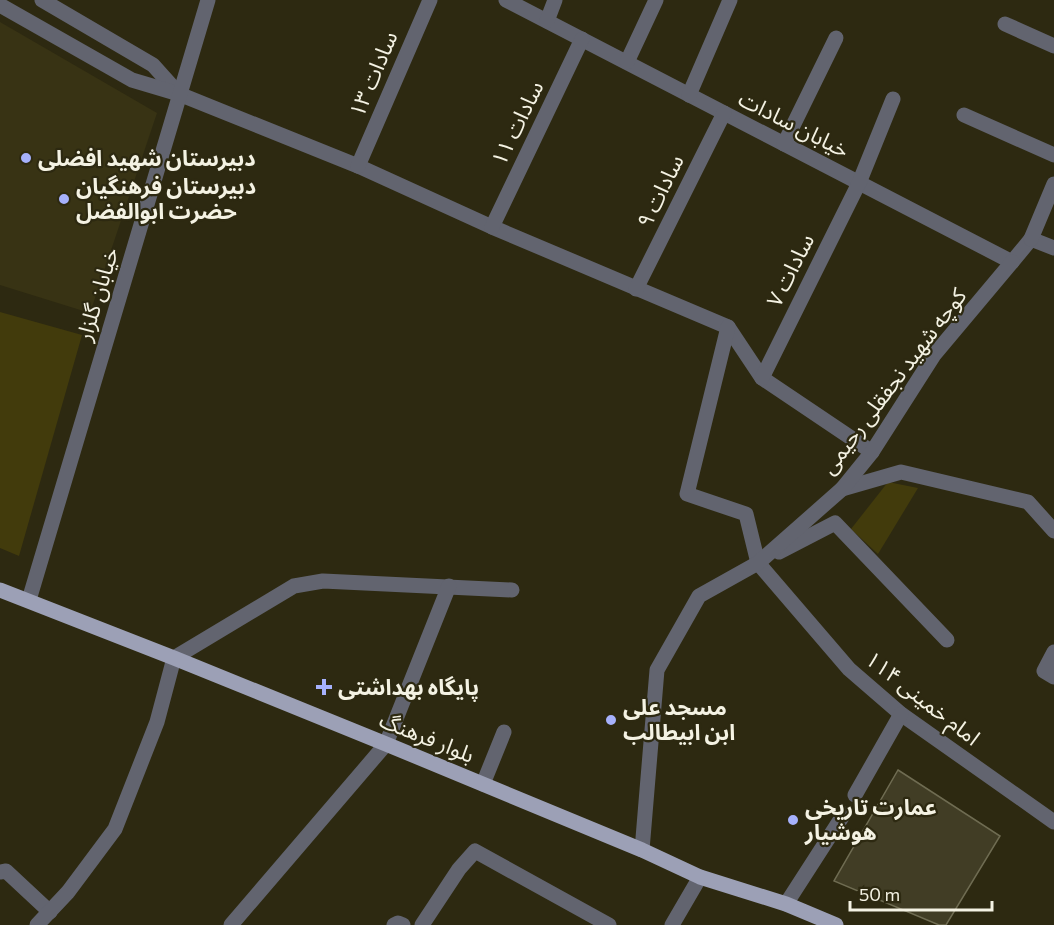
<svg xmlns="http://www.w3.org/2000/svg" width="1054" height="925" font-family="Commissioner,'Noto Sans Arabic',sans-serif">
  <style>
    .built { fill: #383314 }
    .green { fill: #423b0c }
    .building { fill: #413d25; stroke: #6f6c52; stroke-width: 1.5 }
    .lines { fill: none; stroke-linecap: round; stroke-linejoin: round }
    .minor { stroke: #62646f; stroke-width: 15 }
    .major { stroke: #9ca0b6; stroke-width: 15 }
    .poi-dot { fill: #a6b1fc; stroke: #2d2911; stroke-width: 2 }
    .labels { text-anchor: middle; stroke-width: 4.5; stroke-linejoin: round; paint-order: stroke }
    .street-label { font-size: 22px; fill: #f4f2e3; stroke: #2d2911 }
    .poi-label { font-size: 22px; font-weight: bold; fill: #f4f2e3; stroke: #2d2911; text-anchor: start }
  </style>
  <rect width="100%" height="100%" fill="#2d2911"/>
  <path class="built" d="M0 22 157 113 90 313 0 285Z"/>
  <g class="green">
    <path d="M0 312 82 335 19 556 0 548Z"/>
    <path d="M888 482 918 488 878 554 851 529Z"/>
  </g>
  <path class="building" d="M898 770 1000 836 946 925H939L834 881Z"/>
  <g class="lines">
    <g class="minor">
      <path d="M42 0 153 65 179 94"/>
      <path d="M506 0 1012 262 1031 239 1054 248"/>
      <path d="M0 5 132 80 179 94 358 166 492 227 728 327 762 378 872 452"/>
      <path d="M547 21 555 0"/>
      <path d="M1005 24 1054 46"/>
      <path d="M627 62 656 0"/>
      <path d="M689 95 730 0"/>
      <path d="M964 115 1054 155"/>
      <path d="M784 144 836 38"/>
      <path d="M358 166 430 0"/>
      <path d="M492 227 582 39"/>
      <path d="M1031 239 1054 184"/>
      <path d="M636 289 724 113"/>
      <path d="M728 327 687 494 746 514 758 563 849 669 901 714 1054 822"/>
      <path d="M762 378 859 183 893 99"/>
      <path d="M842 489 901 472 1028 502 1054 531"/>
      <path d="M779 552 835 523 947 640"/>
      <path d="M29 600 208 0"/>
      <path d="M1054 652 1044 671 1054 677"/>
      <path d="M483 784 504 732"/>
      <path d="M855 795 901 714"/>
      <path d="M642 850 657 670 699 596 758 563 842 489 872 452 934 355 1012 262"/>
      <path d="M0 872 6 871 50 912"/>
      <path d="M786 904 844 814"/>
      <path d="M37 925 68 892 115 829 157 722 174 658 294 586 323 581 512 590"/>
      <path d="M231 925 386 744 449 586"/>
      <path d="M394 925 398 923 403 925"/>
      <path d="M422 925 459 869 475 851 609 925"/>
      <path d="M672 925 700 877"/>
    </g>
    <path class="major" d="M0 590 174 658 386 744 642 850 700 877 786 904 836 925"/>
  </g>
  <g class="poi-dot">
    <circle cx="26" cy="158" r="6"/>
    <circle cx="64" cy="199" r="6"/>
    <path d="M321 678h6v6h6v6h-6v6h-6v-6h-6v-6h6z"/>
    <circle cx="611" cy="720" r="6"/>
    <circle cx="793" cy="820" r="6"/>
  </g>
  <g class="labels">
    <g class="street-label">
      <text transform="translate(373 74) rotate(-67)" y="8">سادات ۱۳</text>
      <text transform="translate(517 123) rotate(-64)" y="8">سادات ۱۱</text>
      <text transform="translate(794 124) rotate(27)" y="8">خیابان سادات</text>
      <text transform="translate(660 191) rotate(-64)" y="8">سادات ۹</text>
      <text transform="translate(790 270) rotate(-63)" y="8">سادات ۷</text>
      <text transform="translate(97 294) rotate(-73)" y="8">خیابان گلزار</text>
      <text transform="translate(893 381) rotate(-53)" y="8">کوچه شهید نجفقلی رحیمی</text>
      <text transform="translate(923 698) rotate(38)" y="8">امام خمینی ۱۱۴</text>
      <text transform="translate(427 737) rotate(22)" y="8">بلوار فرهنگ</text>
    </g>
    <g class="poi-label">
      <text x="38" y="166">دبیرستان شهید افضلی</text>
      <text x="76" y="194">دبیرستان فرهنگیان<tspan x="76" dy="25">حضرت ابوالفضل</tspan></text>
      <text x="338" y="695">پایگاه بهداشتی</text>
      <text x="623" y="715">مسجد علی<tspan x="623" dy="25">ابن ابیطالب</tspan></text>
      <text x="805" y="815">عمارت تاریخی<tspan x="805" dy="25">هوشیار</tspan></text>
    </g>
  </g>
  <path d="M850 901v9h142v-9" fill="none" stroke="#f4f2e3" stroke-width="3"/>
  <text x="859" y="901" font-size="18" fill="#f4f2e3" stroke="#2d2911" stroke-width="4.5" paint-order="stroke">50 m</text>
</svg>
